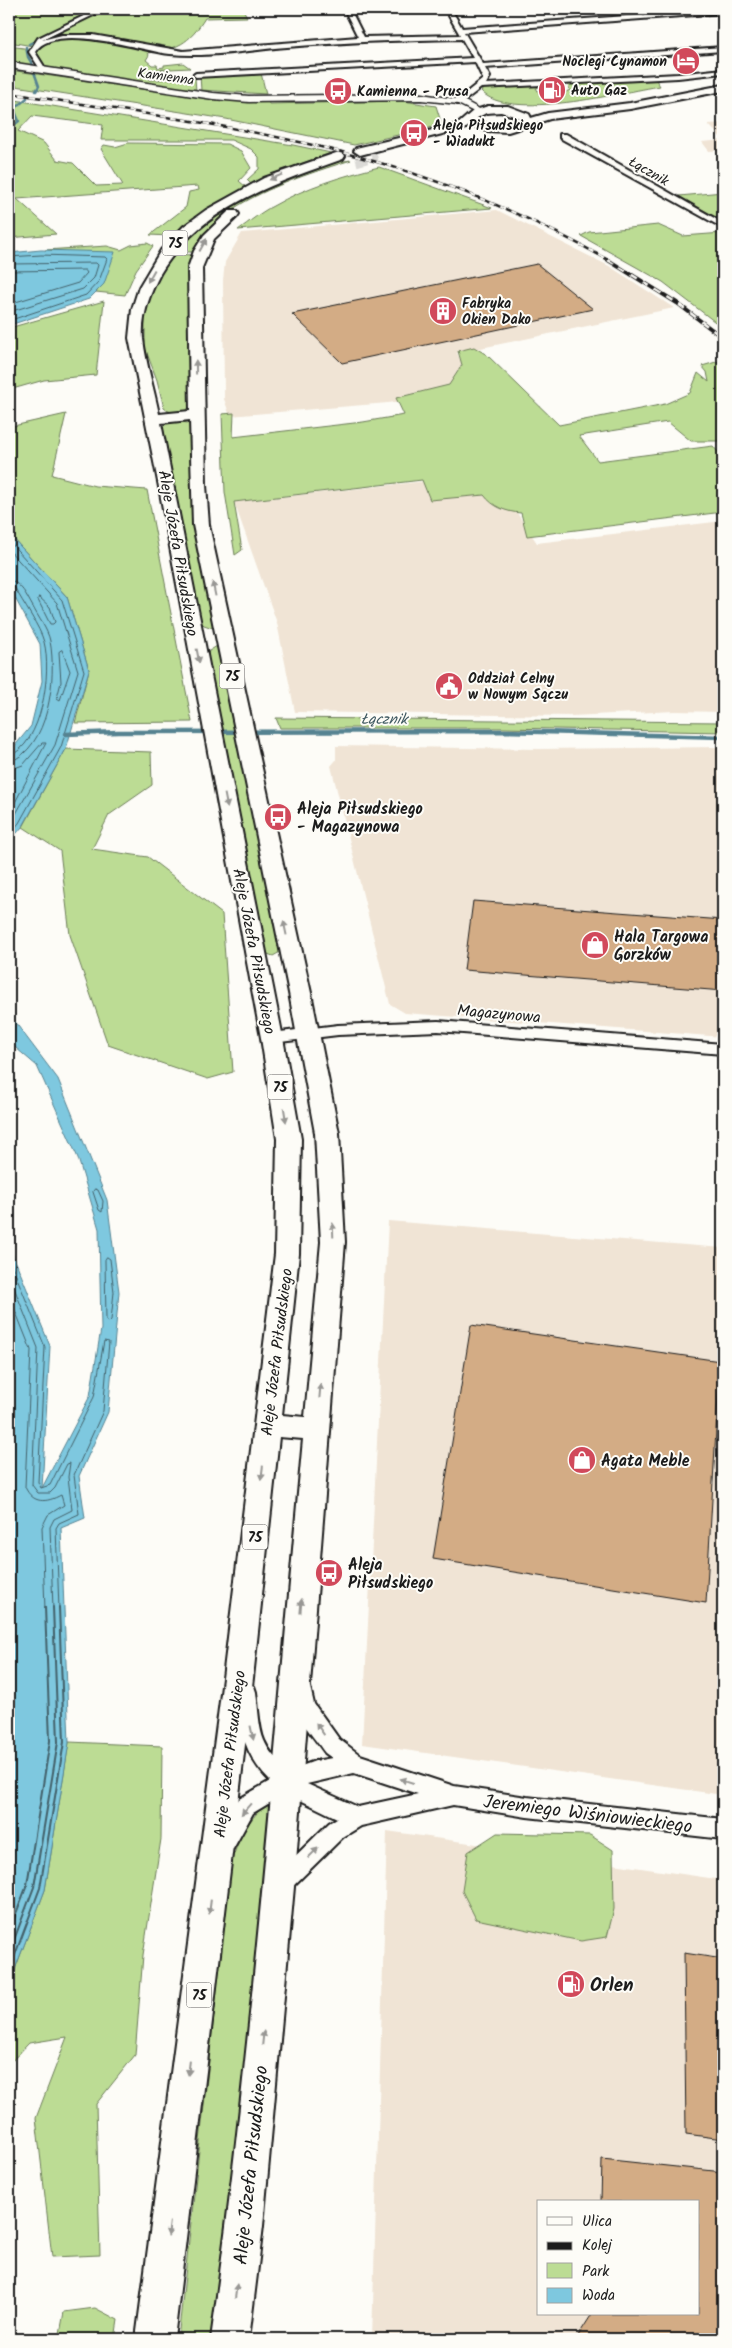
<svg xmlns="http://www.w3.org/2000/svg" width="732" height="2348" font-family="Kalam,sans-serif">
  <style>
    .built { fill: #f0e4d5; fill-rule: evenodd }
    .green { fill: #bcdc94; stroke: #6c7c58 }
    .water { fill: #7ec8df; stroke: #578391 }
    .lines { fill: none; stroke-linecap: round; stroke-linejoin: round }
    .shore-far1 { stroke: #43616a; stroke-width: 1 }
    .shore { stroke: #43616a; stroke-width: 2 }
    .stream-far1 { stroke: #578391; stroke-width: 2.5 }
    .stream { stroke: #578391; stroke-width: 4.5 }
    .building { fill: #d3ac85; stroke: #1c1c1c }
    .primary-tunnel { stroke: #dbdad6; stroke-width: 11; stroke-dasharray: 11 5.5; stroke-linecap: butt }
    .minor-casing { stroke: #1c1c1c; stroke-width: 4 }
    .tertiary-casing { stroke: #1c1c1c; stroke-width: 3 }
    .primary-casing { stroke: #1c1c1c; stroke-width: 4 }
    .minor { fill: #fdfcf7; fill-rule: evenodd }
    .tertiary { fill: #fdfcf7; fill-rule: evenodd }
    .primary { fill: #fdfcf7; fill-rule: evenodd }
    .rail-far1-casing { stroke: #1c1c1c; stroke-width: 2.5 }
    .rail-casing { stroke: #1c1c1c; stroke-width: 4 }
    .rail-far1 { stroke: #fdfcf7; stroke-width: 2; stroke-dasharray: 5.5; stroke-linecap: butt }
    .rail { stroke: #fdfcf7; stroke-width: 2.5; stroke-dasharray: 7; stroke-linecap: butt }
    .oneway { fill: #989794 }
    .labels { text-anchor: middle; stroke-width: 4; stroke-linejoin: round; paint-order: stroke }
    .far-poi-label { font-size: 14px; font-weight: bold; fill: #1c1c1c; stroke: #fdfcf7; text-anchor: start }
    .far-street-label { font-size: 14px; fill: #1c1c1c; stroke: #fdfcf7 }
    .shield { fill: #fdfcf7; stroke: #605f5e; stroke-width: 1 }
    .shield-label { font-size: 15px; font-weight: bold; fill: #1c1c1c }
    .far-water-label { font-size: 15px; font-style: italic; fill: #3e5860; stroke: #fdfcf7 }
    .street-label { font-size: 16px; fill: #1c1c1c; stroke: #fdfcf7 }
    .poi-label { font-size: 16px; font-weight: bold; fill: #1c1c1c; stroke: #fdfcf7; text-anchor: start }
    .near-street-label { font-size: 19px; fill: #1c1c1c; stroke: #fdfcf7 }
    .near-poi-label { font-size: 19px; font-weight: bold; fill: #1c1c1c; stroke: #fdfcf7; text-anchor: start }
  </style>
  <rect width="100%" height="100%" fill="#fdfcf7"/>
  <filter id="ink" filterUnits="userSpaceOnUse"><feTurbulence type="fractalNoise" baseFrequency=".02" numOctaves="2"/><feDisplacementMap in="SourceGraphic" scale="10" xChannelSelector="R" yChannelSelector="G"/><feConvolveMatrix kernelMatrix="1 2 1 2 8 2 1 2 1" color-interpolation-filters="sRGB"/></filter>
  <g filter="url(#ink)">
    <g class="built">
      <path d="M723 123V150L709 151 702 142 723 140 708 124Z"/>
      <path d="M497 210 609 266 674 308 457 353 460 359 494 389 388 403 230 416 224 399 223 280 225 262 242 233Z"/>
      <path d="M491 474 537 543 723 521V712L675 711 571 716 295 712 277 623 234 502Z"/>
      <path d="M336 746 539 749 723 747V1037L405 1013 390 1004 331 766 336 760Z"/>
      <path d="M388 1221 723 1248V1795L362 1744Z"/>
      <path d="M387 1831 723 1880V2339H372ZM538 2202H698V2314H538Z"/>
    </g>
    <g class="green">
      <path d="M9 9H94L38 38 33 46 9 42Z"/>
      <path d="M106 9H243L247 17 205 18C189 44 177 49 148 53L149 55 146 60 152 65H157L158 68 164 67V65L183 63 190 68 149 70 150 80 195 78 196 91 46 67 36 51 51 36Z"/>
      <path d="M9 46 31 49 27 53 34 66 9 62Z"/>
      <path d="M9 70 115 85 268 101 269 104 403 101 436 106 442 125 354 145 226 119 9 85Z"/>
      <path d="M261 73 266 94 201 90 200 76Z"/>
      <path d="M650 79 656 80 660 86C623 92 508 122 481 91L485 88 536 85 543 87 536 88 540 94 566 92 570 90 568 85 572 84Z"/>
      <path d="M9 99 293 145 331 153 275 173 252 185 247 180 259 169V157L251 149 231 140H101L103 125 32 116 18 131 44 143 57 160 73 163 96 186 123 185 101 149 104 145 115 147 128 143 227 144 241 151 251 168 239 181 246 187 213 207 172 239 169 236 150 235 186 207 189 192 199 190 198 186 17 199 56 234 9 238Z"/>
      <path d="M351 160C305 175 211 203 193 252H173C183 242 193 232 204 223 239 193 305 166 351 160Z"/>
      <path d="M379 167 492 208 238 230C249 222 261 212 273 206 306 187 342 176 379 167Z"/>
      <path d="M723 192V221L679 196Z"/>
      <path d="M658 225 683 236 723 233V328L663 282 581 236 589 232Z"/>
      <path d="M147 243 153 246 136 270 125 295 86 291 57 259 45 250 107 246 121 250 131 245Z"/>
      <path d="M172 254 192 255 190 266V403L188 409C181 413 170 414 164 408L157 380 145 348V318L150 289Z"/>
      <path d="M104 301 96 375 44 380 9 390V328Z"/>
      <path d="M474 347 487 355 559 425 665 404 690 393 698 373 709 382 707 372 702 366 723 360V441H691L668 422 579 436 598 461 713 446 723 458V512L527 536 521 513C506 512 493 507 484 495L430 500 422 480 234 502 242 550 235 555 225 492 222 414 234 413 233 437 363 422 404 415 396 398 449 385 462 365 458 351Z"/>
      <path d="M66 414 52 475 95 486 147 490 192 722 75 723 89 670 67 597 9 534V427Z"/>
      <path d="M174 421 188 423 191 426 193 509 213 628 204 625 201 622 163 427 165 424Z"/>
      <path d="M217 646 280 946V952L273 956 265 953 207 657 209 651Z"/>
      <path d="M276 718 723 722V732L501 728H280Z"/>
      <path d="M66 749 151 752 152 785 109 815 92 849 148 857 222 914 233 1072 208 1079 108 1045 70 935 60 851 23 827Z"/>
      <path d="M69 1742 162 1746 161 1839 143 1955 135 2055 96 2104 100 2255 52 2257 36 2118 67 2037 29 2043 9 2064V1985L45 1890Z"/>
      <path d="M265 1805 269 1806V1813L238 2148 216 2339H178L231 1863C238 1840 247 1821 265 1805Z"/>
      <path d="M497 1833 590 1835 613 1850 614 1909 607 1937 581 1941 476 1919 462 1891 468 1852Z"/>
      <path d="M95 2308 118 2320 115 2339H59L64 2312Z"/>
    </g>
    <g class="water">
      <path d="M41 250 115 252 104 284 89 299 13 324 9 322V253Z"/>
      <path d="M9 534 67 597 89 670 66 749 23 826 9 842V753L31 726 42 681 40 644 9 587Z"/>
      <path d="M9 1014 58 1079 107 1200 119 1292 108 1412 79 1476 85 1518 61 1528 69 1743 45 1890 9 1985V1245L50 1346 42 1488 90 1396 101 1329 99 1229 78 1158 37 1066 9 1042Z"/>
    </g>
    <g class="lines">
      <g class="shore-far1">
        <path d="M9 257 41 255 105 257 107 259 99 281 86 295 14 319 9 318"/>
        <path d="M9 264 96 263 98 265 94 278 83 289 9 312"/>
        <path d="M9 271 85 270 87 273 78 283 9 304"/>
        <path d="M9 541 62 600 84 671 61 747 19 823 9 835"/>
        <path d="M9 550 57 603 78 671 55 745 9 826"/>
        <path d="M9 579C23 586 25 593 33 607 38 617 48 630 50 641 57 677 49 749 9 762"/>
        <path d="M9 585 15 588C23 603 40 627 44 642 52 672 42 745 9 756"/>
        <path d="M39 597 50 607 55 622 53 624H50L38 600Z"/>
        <path d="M62 650 70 671 60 700 57 698 61 682 59 652Z"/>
        <path d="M9 770 23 765 42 743H46L9 814"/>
        <path d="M95 1189 98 1190 103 1201 102 1212 99 1210 93 1192Z"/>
        <path d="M107 1257 110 1259 114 1292 111 1320 109 1322 106 1320 105 1260Z"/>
        <path d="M9 1258 45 1347 38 1482 41 1488 50 1485 94 1397 104 1341 109 1342 103 1411 74 1475 79 1514 59 1523 56 1528 59 1609"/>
        <path d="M9 1275 38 1348 32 1485 38 1493H50L55 1488 67 1464 70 1463 68 1477 72 1510 54 1519 50 1527 53 1609"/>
        <path d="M9 1295 31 1350 25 1487C33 1504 46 1503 61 1495L64 1505 48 1515 42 1527 45 1609"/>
      </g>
      <g class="shore">
        <path d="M9 1932 27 1885 50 1741 45 1607"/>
        <path d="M9 1953 34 1887 58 1742 53 1607"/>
        <path d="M9 1971 40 1888 64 1742 59 1607"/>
      </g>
      <g class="stream-far1">
        <path d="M29 44 97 9"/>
        <path d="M26 47 28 57 34 67"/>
        <path d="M34 72 39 86 36 91"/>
        <path d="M9 129 19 121 14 109 27 98"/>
      </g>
      <path class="stream" d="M66 734 118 732 505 731 723 737"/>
    </g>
    <g class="building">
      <path d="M537 264 593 309 342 363 292 314Z"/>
      <path d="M473 901 723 920V991L464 970Z"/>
      <path d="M471 1325 720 1361 706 1603 433 1559Z"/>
      <path d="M684 1953 723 1959V2139L686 2134Z"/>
      <path d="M602 2159 723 2172V2339H576L592 2314H698V2202H601Z"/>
    </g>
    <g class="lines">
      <path class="primary-tunnel" d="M356 161 377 155"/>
      <defs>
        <g id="minor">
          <path d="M98 9H106L42 40 62 35H93L183 51 358 37 346 13 349 11 352 13 364 37 460 35 445 9H451L462 28 723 9V13L464 32 483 64 723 47V51L485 68 490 77 486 84 678 74 723 69V73L678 78 481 88 460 104H457V100L483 79 475 62 196 77 193 75 196 73 473 58 462 39C403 40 346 42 287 47 249 50 208 58 170 54 141 51 54 21 35 52L47 71 42 72 29 52 38 38Z"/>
          <path d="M560 134H566L723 223V228L560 138Z"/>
          <path d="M438 1021 723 1044V1054L438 1031 338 1035 272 1043 267 1042 265 1038 267 1034 272 1033 338 1025Z"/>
          <path d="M247 1683 254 1686 256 1692C261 1732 257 1742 288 1771L315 1761 332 1758 325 1753C313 1735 287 1709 296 1687L303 1684 310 1687 314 1704 339 1739 360 1755 454 1786 527 1797 723 1819V1839L527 1817 453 1805 361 1826 343 1837 288 1891 281 1894 274 1891 271 1884 274 1877 329 1823 337 1818 286 1793 253 1813 233 1849 226 1852 219 1849 216 1842 239 1799 270 1781C250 1761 240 1737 239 1709 238 1701 237 1693 240 1686ZM354 1773 418 1794 358 1807 307 1784Z"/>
        </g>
        <path id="tertiary" d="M9 62 213 93 249 96 421 94 463 100 485 112 480 115 458 104 421 100 249 102 213 99 9 68Z"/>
        <g id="primary">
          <path d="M723 85V91L630 109 550 119 508 132 486 131 471 125 466 128 360 155 354 151 356 148 458 124 473 111 488 106H508L529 114 531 118 548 113 630 103ZM501 112 520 118V121C507 126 488 129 477 118L486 113Z"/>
          <path d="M339 152 343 153 345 156 343 159C275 183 199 208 160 274 150 293 141 317 143 339 146 364 154 389 159 414L190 411 188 268 194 251 204 235 229 211H237L239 214 237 217 214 239 202 268 206 485 209 525 311 993 339 1133 345 1242 294 1887 263 2226 249 2339H211C253 2041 275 1739 303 1439L279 1437 253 1678 174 2339H136L223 1678 275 1254 277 1139 261 1038 158 482 129 338 132 309 139 287 161 250 184 226 206 210 264 178ZM190 420 193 525 289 993 315 1133 321 1242 305 1417 282 1415 299 1254 301 1139 283 1038 161 423Z"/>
        </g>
      </defs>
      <use href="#minor" class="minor-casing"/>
      <use href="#tertiary" class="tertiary-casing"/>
      <use href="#primary" class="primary-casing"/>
      <use href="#minor" class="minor"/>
      <use href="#tertiary" class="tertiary"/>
      <use href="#primary" class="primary"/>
      <defs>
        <path id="rail-far1" d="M9 93C107 108 207 121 304 143 411 167 514 207 610 261"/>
        <path id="rail" d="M608 260 677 303 723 338"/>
      </defs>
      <use href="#rail-far1" class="rail-far1-casing"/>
      <use href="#rail" class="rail-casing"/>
      <use href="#rail-far1" class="rail-far1"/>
      <use href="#rail" class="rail"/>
    </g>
    <defs><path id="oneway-solid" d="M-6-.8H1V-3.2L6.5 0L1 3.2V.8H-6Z" transform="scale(1.25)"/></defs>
    <g class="oneway">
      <use href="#oneway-solid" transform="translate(276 177) rotate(157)"/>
      <use href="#oneway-solid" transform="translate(203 245) rotate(-61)"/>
      <use href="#oneway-solid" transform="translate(151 276) rotate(119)"/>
      <use href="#oneway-solid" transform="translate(196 367) rotate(-91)"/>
      <use href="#oneway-solid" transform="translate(214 589) rotate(-102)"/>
      <use href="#oneway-solid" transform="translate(198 656) rotate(79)"/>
      <use href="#oneway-solid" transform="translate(226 801) rotate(79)"/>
      <use href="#oneway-solid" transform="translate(285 928) rotate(-102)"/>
      <use href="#oneway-solid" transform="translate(285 1115) rotate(81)"/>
      <use href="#oneway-solid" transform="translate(333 1230) rotate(-92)"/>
      <use href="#oneway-solid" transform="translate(320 1391) rotate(-85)"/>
      <use href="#oneway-solid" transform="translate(262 1473) rotate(97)"/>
      <use href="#oneway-solid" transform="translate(301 1606) rotate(-85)"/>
      <use href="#oneway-solid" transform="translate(320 1729) rotate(-125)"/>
      <use href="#oneway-solid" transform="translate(252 1733) rotate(78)"/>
      <use href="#oneway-solid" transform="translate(407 1781) rotate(-162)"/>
      <use href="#oneway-solid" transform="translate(246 1809) rotate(131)"/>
      <use href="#oneway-solid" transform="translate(313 1853) rotate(-45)"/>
      <use href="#oneway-solid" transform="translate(210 1907) rotate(97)"/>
      <use href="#oneway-solid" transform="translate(263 2038) rotate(-84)"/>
      <use href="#oneway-solid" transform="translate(189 2068) rotate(97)"/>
      <use href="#oneway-solid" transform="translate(169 2229) rotate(97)"/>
      <use href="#oneway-solid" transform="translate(236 2291) rotate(-83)"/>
    </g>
  </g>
  <defs>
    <symbol id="hotel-disc" viewBox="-11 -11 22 22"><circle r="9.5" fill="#d1495b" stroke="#fdfcf7"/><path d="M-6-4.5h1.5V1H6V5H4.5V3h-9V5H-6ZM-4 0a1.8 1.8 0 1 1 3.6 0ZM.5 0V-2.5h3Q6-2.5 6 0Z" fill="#fff"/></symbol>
    <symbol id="fuel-disc" viewBox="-11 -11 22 22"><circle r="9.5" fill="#d1495b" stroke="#fdfcf7"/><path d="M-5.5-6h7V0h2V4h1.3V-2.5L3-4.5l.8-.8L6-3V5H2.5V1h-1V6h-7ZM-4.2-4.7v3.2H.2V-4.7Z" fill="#fff"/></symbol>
    <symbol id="bus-disc" viewBox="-11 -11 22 22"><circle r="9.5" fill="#d1495b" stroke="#fdfcf7"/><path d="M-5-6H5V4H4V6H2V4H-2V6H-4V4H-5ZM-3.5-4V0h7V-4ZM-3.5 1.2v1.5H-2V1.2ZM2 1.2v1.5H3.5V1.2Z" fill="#fff"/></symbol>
    <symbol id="building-disc" viewBox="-11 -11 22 22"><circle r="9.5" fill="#d1495b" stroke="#fdfcf7"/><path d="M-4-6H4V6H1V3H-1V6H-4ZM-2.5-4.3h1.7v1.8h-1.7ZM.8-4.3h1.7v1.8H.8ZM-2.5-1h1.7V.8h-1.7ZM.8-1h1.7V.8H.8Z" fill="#fff"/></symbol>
    <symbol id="civic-disc" viewBox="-11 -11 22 22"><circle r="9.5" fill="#d1495b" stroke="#fdfcf7"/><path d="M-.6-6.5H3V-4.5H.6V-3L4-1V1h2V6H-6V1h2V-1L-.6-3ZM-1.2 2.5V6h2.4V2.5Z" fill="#fff"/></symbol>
    <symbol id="shop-disc" viewBox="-11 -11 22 22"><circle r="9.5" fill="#d1495b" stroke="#fdfcf7"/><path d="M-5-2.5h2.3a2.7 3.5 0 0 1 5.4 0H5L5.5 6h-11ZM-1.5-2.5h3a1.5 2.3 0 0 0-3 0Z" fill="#fff"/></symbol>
  </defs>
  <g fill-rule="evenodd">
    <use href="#hotel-disc" x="670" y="45" width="32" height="32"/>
    <use href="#fuel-disc" x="536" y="74" width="32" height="32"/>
    <use href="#bus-disc" x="322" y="75" width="32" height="32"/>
    <use href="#bus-disc" x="398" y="117" width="32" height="32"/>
    <use href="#building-disc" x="427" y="295" width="32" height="32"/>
    <use href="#civic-disc" x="433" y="670" width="32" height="32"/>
    <use href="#bus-disc" x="262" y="801" width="32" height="32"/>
    <use href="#shop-disc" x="579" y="929" width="32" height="32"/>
    <use href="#shop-disc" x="566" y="1444" width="32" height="32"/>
    <use href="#bus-disc" x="313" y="1557" width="32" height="32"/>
    <use href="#fuel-disc" x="555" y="1968" width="32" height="32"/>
  </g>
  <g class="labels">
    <g class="far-poi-label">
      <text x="667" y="66" text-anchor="end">Noclegi Cynamon</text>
      <text x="571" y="95">Auto Gaz</text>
      <text x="357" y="96">Kamienna - Prusa</text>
      <text x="433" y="130">Aleja Piłsudskiego<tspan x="433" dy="16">- Wiadukt</tspan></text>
      <text x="462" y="308">Fabryka<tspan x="462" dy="16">Okien Dako</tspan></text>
      <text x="468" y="683">Oddział Celny<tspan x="468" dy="16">w Nowym Sączu</tspan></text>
    </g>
    <g class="far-street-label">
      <text transform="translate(166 76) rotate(8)" y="5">Kamienna</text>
      <text transform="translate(649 171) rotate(30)" y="5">Łącznik</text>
    </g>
    <g class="shield">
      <rect x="162.5" y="230.5" width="25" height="25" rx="4"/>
      <rect x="219.5" y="663.5" width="25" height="25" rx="4"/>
      <rect x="267.5" y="1074.5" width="25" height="25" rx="4"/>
      <rect x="242.5" y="1524.5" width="25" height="25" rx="4"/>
      <rect x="186.5" y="1982.5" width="25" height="25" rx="4"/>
    </g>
    <g class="shield-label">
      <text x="175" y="248">75</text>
      <text x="232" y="681">75</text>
      <text x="280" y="1092">75</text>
      <text x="255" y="1542">75</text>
      <text x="199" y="2000">75</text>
    </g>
    <g class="far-water-label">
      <text x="384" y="724">Łącznik</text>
    </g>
    <g class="street-label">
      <text transform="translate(179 553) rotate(80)" y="6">Aleje Józefa Piłsudskiego</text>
      <text transform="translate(255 951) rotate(79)" y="6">Aleje Józefa Piłsudskiego</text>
      <text transform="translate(499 1013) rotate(5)" y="6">Magazynowa</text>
      <text transform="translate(276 1352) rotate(-83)" y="6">Aleje Józefa Piłsudskiego</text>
      <text transform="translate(229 1754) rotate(-83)" y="6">Aleje Józefa Piłsudskiego</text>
    </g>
    <g class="poi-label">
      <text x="297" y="814">Aleja Piłsudskiego<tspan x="297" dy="18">- Magazynowa</tspan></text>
      <text x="614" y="942">Hala Targowa<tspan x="614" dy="18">Gorzków</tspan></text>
      <text x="601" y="1466">Agata Meble</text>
      <text x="348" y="1570">Aleja<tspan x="348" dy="18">Piłsudskiego</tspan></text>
    </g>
    <g class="near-street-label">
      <text transform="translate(588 1813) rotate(7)" y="7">Jeremiego Wiśniowieckiego</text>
      <text transform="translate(250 2165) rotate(-84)" y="7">Aleje Józefa Piłsudskiego</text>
    </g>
    <g class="near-poi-label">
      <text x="590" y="1991">Orlen</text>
    </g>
  </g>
  <rect width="732" height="2348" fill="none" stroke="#fdfcf7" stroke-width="30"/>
  <rect x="15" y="15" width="702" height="2318" fill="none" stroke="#1c1c1c" stroke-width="2" filter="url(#ink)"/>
  <rect x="537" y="2200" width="162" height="115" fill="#fdfcf7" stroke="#a3a29f"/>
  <rect x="547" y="2217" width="25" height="8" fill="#fdfcf7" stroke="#a3a29f"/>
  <text x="582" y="2226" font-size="15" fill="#1c1c1c">Ulica</text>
  <rect x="547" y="2242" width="25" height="8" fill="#1c1c1c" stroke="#a3a29f"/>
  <text x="582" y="2250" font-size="15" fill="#1c1c1c">Kolej</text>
  <rect x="547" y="2263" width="25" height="15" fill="#bcdc94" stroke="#a3a29f"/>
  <text x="582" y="2276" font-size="15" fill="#1c1c1c">Park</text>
  <rect x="547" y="2288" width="25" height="15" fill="#7ec8df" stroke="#a3a29f"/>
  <text x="582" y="2300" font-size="15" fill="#1c1c1c">Woda</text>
</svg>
